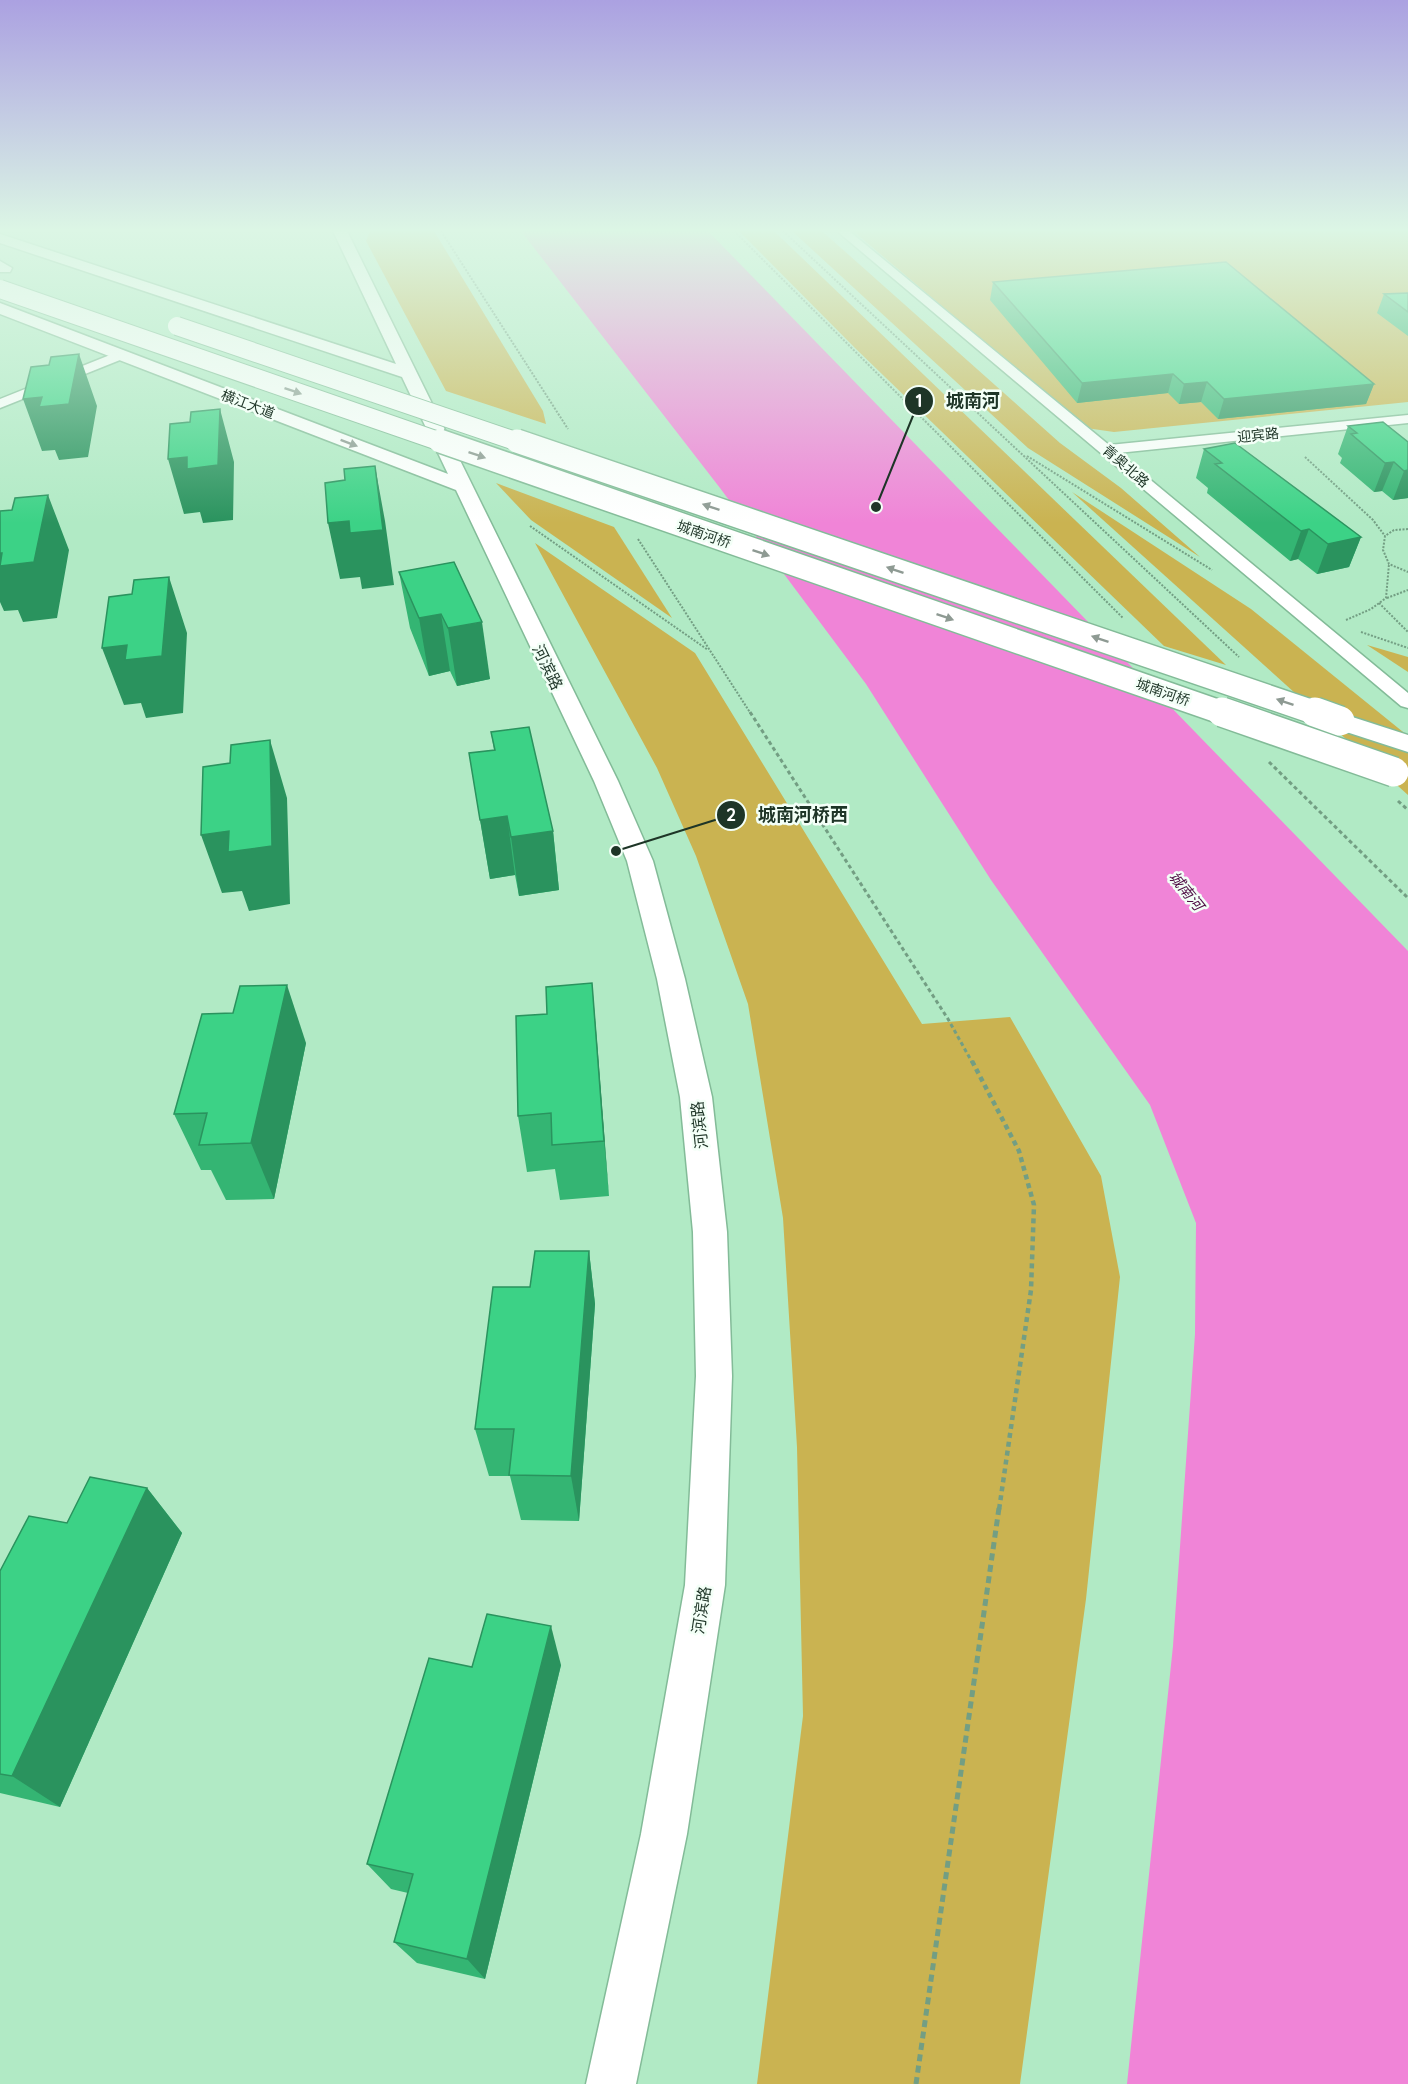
<svg xmlns="http://www.w3.org/2000/svg" width="1408" height="2084" font-family="Quicksand,'Noto Sans SC',sans-serif">
  <style>
    .green { fill: #cab351 }
    .water { fill: #f084d7 }
    .lines { fill: none; stroke-linecap: round; stroke-linejoin: round }
    .minor-casing { stroke: #83bb98; stroke-width: 3 }
    .tertiary-casing { stroke: #83bb98; stroke-width: 3 }
    .trunk-casing { stroke: #83bb98; stroke-width: 3 }
    .path-far3 { stroke: #739e83; stroke-width: 2; stroke-dasharray: 2 1.5; stroke-linecap: butt }
    .path-far2 { stroke: #739e83; stroke-width: 3; stroke-dasharray: 4 3; stroke-linecap: butt }
    .path-far1 { stroke: #739e83; stroke-width: 4.5; stroke-dasharray: 5 4; stroke-linecap: butt }
    .path { stroke: #739e83; stroke-width: 5; stroke-dasharray: 7 4.5; stroke-linecap: butt }
    .minor { fill: #fff; fill-rule: evenodd }
    .tertiary { fill: #fff; fill-rule: evenodd }
    .trunk { fill: #fff; fill-rule: evenodd }
    .trunk-bridge-far2-casing { stroke: #83bb98; stroke-width: 20; stroke-linecap: butt }
    .trunk-bridge-far1-casing { stroke: #83bb98; stroke-width: 26; stroke-linecap: butt }
    .trunk-bridge-casing { stroke: #83bb98; stroke-width: 32; stroke-linecap: butt }
    .trunk-bridge-far2 { stroke: #fff; stroke-width: 18 }
    .trunk-bridge-far1 { stroke: #fff; stroke-width: 23 }
    .trunk-bridge { stroke: #fff; stroke-width: 29 }
    .wall { fill: #34b573 }
    .shaded-wall { fill: #2a935e }
    .building { fill: #3cd286; stroke: #2a935e; stroke-width: 1.5 }
    .oneway { fill: #8e9a93 }
    .labels { text-anchor: middle; stroke-width: 5; stroke-linejoin: round; paint-order: stroke }
    .far-street-label { font-size: 14px; fill: #1e3527; stroke: #f3fff7 }
    .far-water-label { font-size: 15px; font-style: italic; fill: #4f0c44; stroke: #f3fff7 }
    .street-label { font-size: 16px; fill: #1e3527; stroke: #f3fff7 }
    .leader { fill: none; stroke: #1e3527; stroke-width: 2 }
    .callout-dot { fill: #1e3527; stroke: #f3fff7; stroke-width: 2 }
    .mark-label { font-size: 18px; text-anchor: middle; font-weight: bold; fill: #fff }
    .callout-label { font-size: 18px; text-anchor: middle; font-weight: bold; fill: #1e3527; stroke: #f3fff7; stroke-width: 5; stroke-linejoin: round; paint-order: stroke }
  </style>
  <rect width="100%" height="100%" fill="#b1eac5"/>
  <g class="green">
    <path d="M370 231H434L543 411 546 424 446 391 366 241Z"/>
    <path d="M739 231H774L1226 665 1164 646 856 349Z"/>
    <path d="M792 231H822L1060 443 1121 488 1200 557 1028 448Z"/>
    <path d="M853 231H1408V402L1114 432 1086 428Z"/>
    <path d="M496 483 614 527 672 618 531 520Z"/>
    <path d="M1072 492 1251 609 1408 736V795Z"/>
    <path d="M535 543 695 653 922 1024 1010 1017 1101 1176 1120 1277 1086 1599 1020 2084H757L803 1716 797 1447 783 1218 748 1004 696 856 657 768Z"/>
    <path d="M1367 645 1408 657V672Z"/>
  </g>
  <path class="water" d="M521 231H708L1408 951V2084H1127L1173 1646 1195 1334 1196 1223 1150 1105 991 880 866 684 720 488Z"/>
  <g class="lines">
    <defs>
      <g id="minor">
        <path d="M837 231H849L1109 445 1408 415V423L1118 453 1408 693V708L1401 706Z"/>
        <path d="M120 351 125 352V358L0 408V399Z"/>
      </g>
      <path id="tertiary" d="M333 231H347L618 781 653 861 685 979 712 1097 727 1232 732 1376 725 1585 687 1834 636 2084H586L641 1834 685 1585 696 1376 693 1232 680 1097 657 979 627 861 594 781 456 490 0 314V303L448 474 402 377 0 243V234L396 364Z"/>
      <g id="trunk">
        <path d="M0 261 12 268 10 272H0Z"/>
        <path d="M1340 713 1408 735V752L1331 727 1327 721 1331 715Z"/>
      </g>
    </defs>
    <use href="#minor" class="minor-casing"/>
    <use href="#tertiary" class="tertiary-casing"/>
    <use href="#trunk" class="trunk-casing"/>
    <g class="path-far3">
      <path d="M441 231 568 429"/>
      <path d="M734 231 1123 618"/>
      <path d="M783 231 1239 657"/>
      <path d="M1027 456 1212 570"/>
      <path d="M1305 457 1373 520 1385 536"/>
      <path d="M530 526 708 650"/>
      <path d="M1408 529 1394 530 1385 536 1383 550 1389 564 1408 572"/>
      <path d="M638 539 751 714"/>
      <path d="M1387 598 1408 590"/>
      <path d="M1379 603 1408 632"/>
      <path d="M1346 620 1371 609 1386 598 1389 564"/>
      <path d="M1361 632 1408 648"/>
    </g>
    <g class="path-far2">
      <path d="M750 712 948 1019 972 1062"/>
      <path d="M1269 762 1408 898"/>
      <path d="M1398 801 1408 810"/>
    </g>
    <path class="path-far1" d="M972 1061 1019 1151 1034 1205 1031 1290 999 1510"/>
    <path class="path" d="M916 2084 999 1508"/>
    <use href="#minor" class="minor"/>
    <use href="#tertiary" class="tertiary"/>
    <use href="#trunk" class="trunk"/>
    <defs>
      <g id="trunk-bridge-far2">
        <path d="M0 289 444 443"/>
        <path d="M177 326 521 443"/>
      </g>
      <g id="trunk-bridge-far1">
        <path d="M440 441 1226 714"/>
        <path d="M517 441 1319 714"/>
      </g>
      <g id="trunk-bridge">
        <path d="M1222 712 1394 772"/>
        <path d="M1315 712 1340 721"/>
      </g>
    </defs>
    <use href="#trunk-bridge-far2" class="trunk-bridge-far2-casing"/>
    <use href="#trunk-bridge-far1" class="trunk-bridge-far1-casing"/>
    <use href="#trunk-bridge" class="trunk-bridge-casing"/>
    <use href="#trunk-bridge-far2" class="trunk-bridge-far2"/>
    <use href="#trunk-bridge-far1" class="trunk-bridge-far1"/>
    <use href="#trunk-bridge" class="trunk-bridge"/>
  </g>
  <g class="wall">
    <path d="M993 282 1374 384 1366 404 1218 419 1201 402 1179 404 1168 393 1077 403 990 300Z"/>
    <path d="M1408 293V336L1377 313 1384 294Z"/>
    <path d="M1348 426 1408 442V498L1393 500 1382 491 1374 492 1340 463 1342 458 1338 454Z"/>
    <path d="M1204 449 1361 537 1349 567 1317 574 1298 559 1290 561 1207 493 1208 488 1196 478Z"/>
    <path d="M454 562 490 679 457 686 450 671 429 676 410 628 399 572Z"/>
    <path d="M491 732 553 831 559 890 519 896 515 875 490 879 469 753 494 750Z"/>
    <path d="M592 983 609 1196 560 1200 555 1169 527 1172 518 1116 547 1014Z"/>
    <path d="M306 1043 274 1199 226 1200 211 1170H201L174 1114Z"/>
    <path d="M589 1251 595 1304 579 1521 521 1520 510 1476H489L475 1429 530 1287Z"/>
    <path d="M147 1488 182 1533 60 1807 0 1793V1571L67 1523Z"/>
    <path d="M561 1665 485 1979 417 1963 394 1942 408 1893 391 1889 367 1864 472 1667Z"/>
  </g>
  <g class="shaded-wall">
    <path d="M79 354 97 406 88 457 59 460 55 450 42 451 23 399Z"/>
    <path d="M1173 374 1168 393 1077 403 1082 383Z"/>
    <path d="M1207 382 1201 402 1179 404 1184 384Z"/>
    <path d="M1374 384 1366 404 1218 419 1224 399Z"/>
    <path d="M220 409 234 462 233 520 203 523 200 512 184 514 168 459 187 457Z"/>
    <path d="M1394 462 1382 491 1374 492 1385 463Z"/>
    <path d="M375 466 385 521 394 585 362 589 360 577 340 579 328 523 349 521Z"/>
    <path d="M1408 470V498L1393 500 1404 471Z"/>
    <path d="M48 495 69 550 57 618 23 622 18 610 4 611 0 602V553H2Z"/>
    <path d="M1309 529 1298 559 1290 561 1301 531Z"/>
    <path d="M1361 537 1349 567 1317 574 1328 544Z"/>
    <path d="M169 577 187 633 183 713 146 718 141 703 124 705 102 648Z"/>
    <path d="M441 614 450 671 429 676 419 618Z"/>
    <path d="M482 622 490 679 457 686 448 628Z"/>
    <path d="M270 740 287 798 290 904 249 911 242 891 222 893 201 835Z"/>
    <path d="M507 816 515 875 490 879 480 820Z"/>
    <path d="M553 831 559 890 519 896 511 837Z"/>
    <path d="M592 983 597 1041 609 1196 604 1141Z"/>
    <path d="M287 985 306 1043 274 1199 251 1143Z"/>
    <path d="M589 1251 595 1304 579 1521 571 1476Z"/>
    <path d="M147 1488 182 1533 60 1807 12 1776Z"/>
    <path d="M551 1626 561 1665 485 1979 467 1959Z"/>
  </g>
  <g class="building">
    <path d="M1226 262 1374 384 1224 399 1207 382 1184 384 1173 374 1082 383 993 282Z"/>
    <path d="M1408 293V312L1384 294Z"/>
    <path d="M79 354 69 404 39 407 42 397 23 399 31 367 49 365 51 357Z"/>
    <path d="M220 409 218 465 187 469V457L168 459 170 424 190 422 191 412Z"/>
    <path d="M1383 422 1408 442V470L1404 471 1394 462 1385 463 1351 434 1357 433 1348 426Z"/>
    <path d="M1235 443 1361 537 1328 544 1309 529 1301 531 1215 464 1222 463 1204 449Z"/>
    <path d="M375 466 383 530 350 533 349 521 328 523 325 483 345 480 344 469Z"/>
    <path d="M48 495 34 562 0 566 2 553H0V511L12 510 15 498Z"/>
    <path d="M454 562 482 622 448 628 441 614 419 618 399 572Z"/>
    <path d="M169 577 162 656 125 660 127 645 102 648 109 597 132 594 134 580Z"/>
    <path d="M529 727 553 831 511 837 507 816 480 820 469 753 495 750 491 732Z"/>
    <path d="M270 740 272 846 228 852 229 831 201 835 203 767 230 763 231 745Z"/>
    <path d="M592 983 604 1141 552 1145 551 1113 518 1116 516 1016 547 1014 546 987Z"/>
    <path d="M287 985 251 1143 199 1145 207 1113 174 1114 202 1014 233 1013 240 986Z"/>
    <path d="M535 1251H589L571 1476 509 1475 514 1429H475L493 1287H530Z"/>
    <path d="M90 1477 147 1488 12 1776 0 1774V1571L29 1516 67 1523Z"/>
    <path d="M487 1614 551 1626 467 1959 394 1942 413 1874 367 1864 429 1658 472 1667Z"/>
  </g>
  <defs><path id="oneway-solid" d="M-6-.8H1V-3.2L6.5 0L1 3.2V.8H-6Z" transform="scale(1.5)"/></defs>
  <g class="oneway">
    <use href="#oneway-solid" transform="translate(293 391) rotate(19)"/>
    <use href="#oneway-solid" transform="translate(349 443) rotate(21)"/>
    <use href="#oneway-solid" transform="translate(477 455) rotate(19)"/>
    <use href="#oneway-solid" transform="translate(711 507) rotate(-161)"/>
    <use href="#oneway-solid" transform="translate(761 553) rotate(19)"/>
    <use href="#oneway-solid" transform="translate(895 570) rotate(-161)"/>
    <use href="#oneway-solid" transform="translate(945 617) rotate(19)"/>
    <use href="#oneway-solid" transform="translate(1100 639) rotate(-161)"/>
    <use href="#oneway-solid" transform="translate(1285 702) rotate(-161)"/>
  </g>
  <linearGradient id="sky" x2="0" y2="1"><stop stop-color="#aba1e1"/><stop offset="0.44" stop-color="#dcf6e5"/><stop offset="1" stop-color="#dcf6e5" stop-opacity="0"/></linearGradient>
  <rect width="1408" height="523" fill="url(#sky)"/>
  <g class="labels">
    <g class="far-street-label">
      <text transform="translate(248 404) rotate(21)" y="5">横江大道</text>
      <text transform="translate(1258 435) rotate(-6)" y="5">迎宾路</text>
      <text transform="translate(1126 466) rotate(41)" y="5">青奥北路</text>
      <text transform="translate(704 534) rotate(19)" y="5">城南河桥</text>
      <text transform="translate(1163 692) rotate(19)" y="5">城南河桥</text>
    </g>
    <g class="far-water-label">
      <text transform="translate(1186 891) rotate(51)" y="5">城南河</text>
    </g>
    <g class="street-label">
      <text transform="translate(548 667) rotate(64)" y="6">河滨路</text>
      <text transform="translate(699 1125) rotate(-96)" y="6">河滨路</text>
      <text transform="translate(701 1610) rotate(-81)" y="6">河滨路</text>
    </g>
  </g>
  <path class="leader" d="M876 507L919 401M616 851L731 815"/>
  <g class="callout-dot">
    <circle cx="876" cy="507" r="6"/>
    <circle cx="616" cy="851" r="6"/>
    <circle cx="919" cy="401" r="15"/>
    <circle cx="731" cy="815" r="15"/>
  </g>
  <g class="mark-label">
    <text x="919" y="407">1</text>
    <text x="731" y="821">2</text>
  </g>
  <g class="callout-label">
    <text x="973" y="407">城南河</text>
    <text x="803" y="821">城南河桥西</text>
  </g>
</svg>
